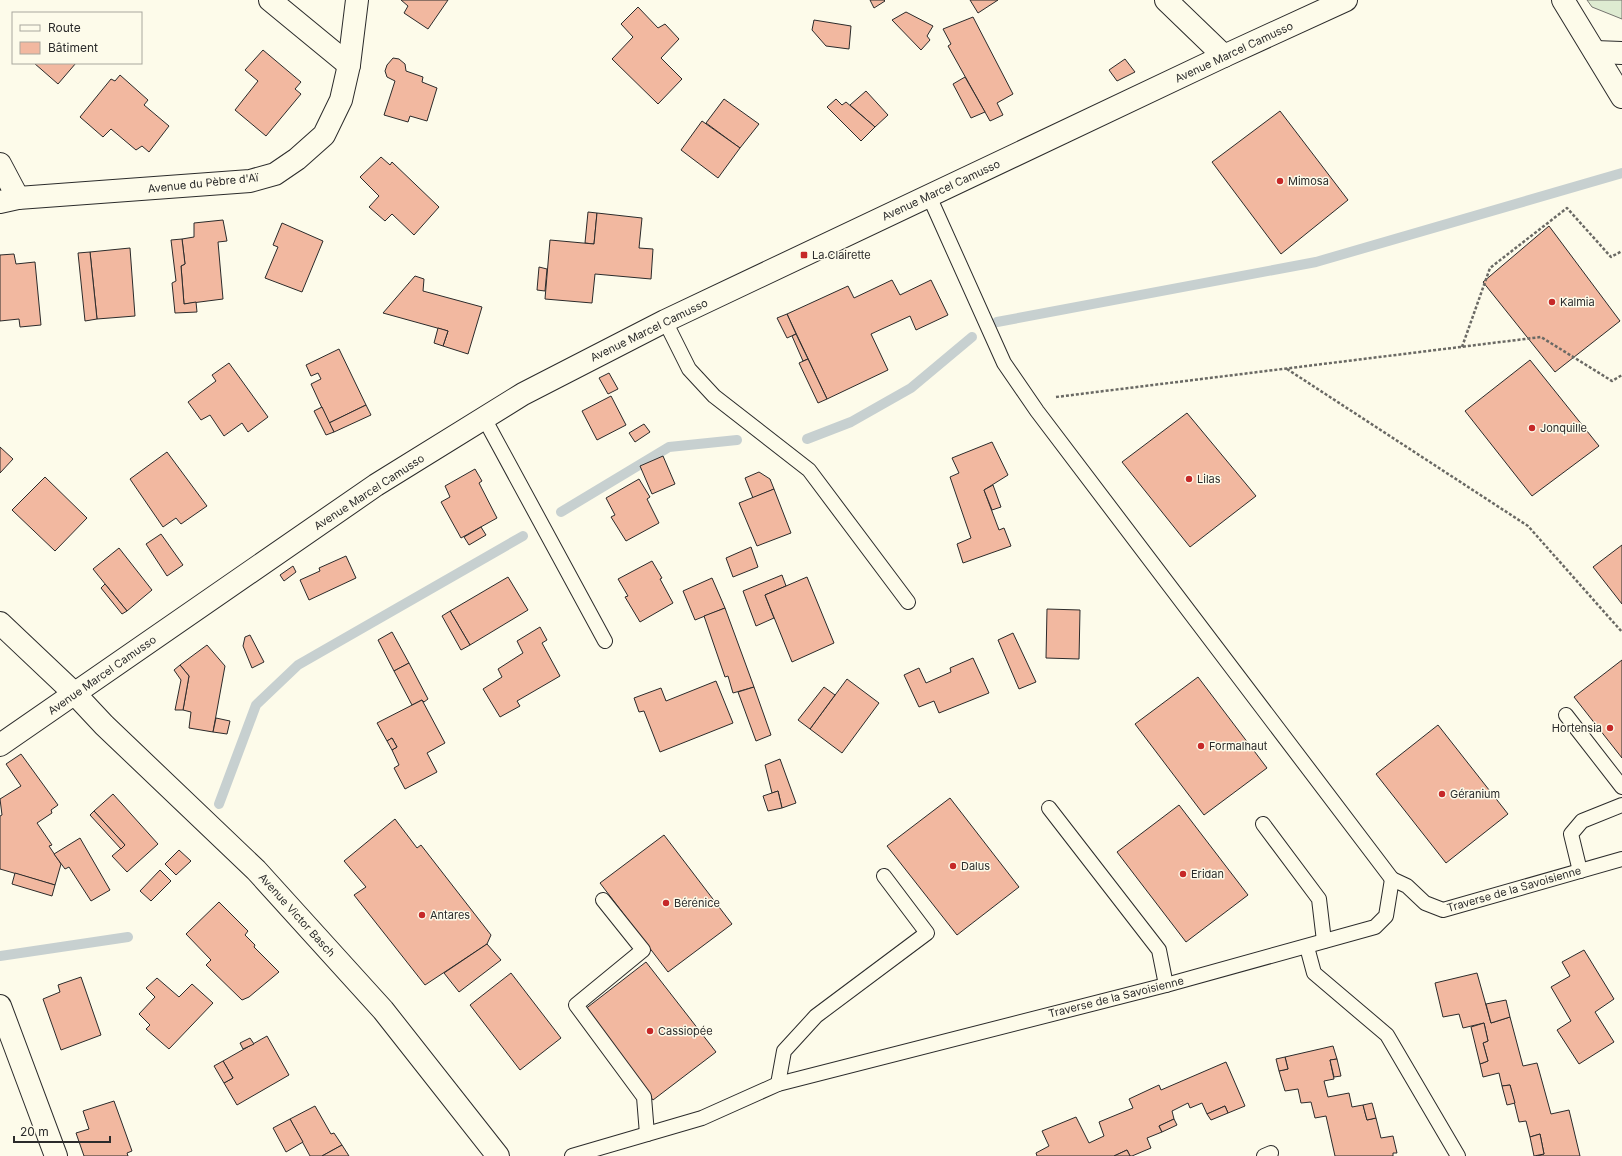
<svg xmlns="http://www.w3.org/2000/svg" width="1622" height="1156" font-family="Inter,sans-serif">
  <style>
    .green { fill: #deebd1; stroke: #74746e }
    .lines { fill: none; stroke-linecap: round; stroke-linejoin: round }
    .stream { stroke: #c7d0d0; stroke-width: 10 }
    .building { fill: #f2b8a0; stroke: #2b2b2b }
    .lane-casing { stroke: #2b2b2b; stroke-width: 16 }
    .street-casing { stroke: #2b2b2b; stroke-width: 24 }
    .secondary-casing { stroke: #2b2b2b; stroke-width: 24 }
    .path { stroke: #6a6964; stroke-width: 2.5; stroke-dasharray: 3 2; stroke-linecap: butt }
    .lane { stroke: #fdfbea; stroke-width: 14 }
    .street { stroke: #fdfbea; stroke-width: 22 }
    .secondary { stroke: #fdfbea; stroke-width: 22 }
    .poi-dot { fill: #c62828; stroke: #fdfbea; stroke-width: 1.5 }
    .labels { text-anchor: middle; stroke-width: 3; stroke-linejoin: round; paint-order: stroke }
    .street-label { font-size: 11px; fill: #2b2b2b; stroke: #fdfbea }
    .poi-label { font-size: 11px; fill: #2b2b2b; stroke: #fdfbea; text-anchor: start }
  </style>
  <rect width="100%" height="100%" fill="#fdfbea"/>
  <path class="green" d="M1587 0H1622V19L1592 7Z"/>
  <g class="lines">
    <g class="stream">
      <path d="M997 322 1316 262 1622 173"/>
      <path d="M807 439 851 422 911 388 972 337"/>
      <path d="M561 512 669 447 737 440"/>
      <path d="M219 804 256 705 298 665 523 536"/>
      <path d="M0 956 128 937"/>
    </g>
  </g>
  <g class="building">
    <path d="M401 0H448L428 29 404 13 408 6Z"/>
    <path d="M870 0H884L885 1 874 8Z"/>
    <path d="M970 0H998L978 13Z"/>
    <path d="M638 7 658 28 665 24 679 39 661 58 682 79 658 104 612 59 633 37 621 24Z"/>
    <path d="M906 12 933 26 927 36 930 40 921 50 892 20Z"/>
    <path d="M973 17 1013 94 997 103 1003 115 990 121 948 46 951 44 943 29Z"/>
    <path d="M814 20 851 26 849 49 826 46 812 30Z"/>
    <path d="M263 50 301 82 295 89 301 94 266 136 235 110 258 81 245 70Z"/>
    <path d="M393 58 399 59 405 64 406 71 423 77 422 82 437 88 427 121 410 116 408 122 384 115 395 81 387 77 385 71 387 65Z"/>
    <path d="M1125 59 1135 72 1117 81 1109 70Z"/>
    <path d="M34 63H76L58 84Z"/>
    <path d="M120 75 148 100 144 105 169 126 149 152 142 146 136 150 111 129 103 137 80 117 111 79 115 81Z"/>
    <path d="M965 77 985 112 971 118 953 84Z"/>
    <path d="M866 91 888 115 875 127 850 105Z"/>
    <path d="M724 99 759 124 740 148 706 123Z"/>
    <path d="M836 99 842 105 846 102 875 127 861 141 827 107Z"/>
    <path d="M1280 111 1348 200 1281 254 1212 162Z"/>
    <path d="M702 121 740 148 718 178 681 150Z"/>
    <path d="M381 157 390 165 392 162 439 207 414 235 392 214 385 221 369 207 379 196 360 177Z"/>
    <path d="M588 212 597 213 594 244 585 243Z"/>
    <path d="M597 213 642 218 639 248 653 249 651 279 595 274 592 303 545 299 550 240 594 244Z"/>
    <path d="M223 220 227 241 218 242 223 299 184 304 181 266 185 264 182 239 194 237V223Z"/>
    <path d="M282 223 323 241 302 292 265 278 278 247 273 245Z"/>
    <path d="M1549 226 1620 321 1555 372 1483 282Z"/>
    <path d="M182 239 185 264 181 266 184 304 196 302 197 312 175 313 172 283 176 281 171 240Z"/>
    <path d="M130 248 135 316 97 319 90 252Z"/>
    <path d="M90 252 97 319 85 321 78 253Z"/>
    <path d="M14 254 16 264 35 262 41 325 20 327 19 319 0 321V255Z"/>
    <path d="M539 267 547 269 545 291 537 290Z"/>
    <path d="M415 276 424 279 423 291 482 307 468 354 443 346 448 331 383 313Z"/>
    <path d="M892 280 900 295 931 280 948 315 916 330 910 316 871 334 888 370 827 399 787 314 848 286 854 298Z"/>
    <path d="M787 314 796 334 787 338 777 318Z"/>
    <path d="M438 328 448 331 443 346 434 343Z"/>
    <path d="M796 334 808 359 803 361 792 336Z"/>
    <path d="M339 349 366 405 329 423 311 384 321 379 318 373 311 376 306 365Z"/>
    <path d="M808 359 827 399 818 403 799 363Z"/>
    <path d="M1530 360 1599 446 1532 496 1465 411Z"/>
    <path d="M229 363 268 417 248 432 242 423 224 436 210 415 201 420 188 402 216 381 212 375Z"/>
    <path d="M609 373 618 389 608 394 599 378Z"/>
    <path d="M611 396 626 425 597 440 582 411Z"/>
    <path d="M366 405 371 415 334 432 329 423Z"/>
    <path d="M322 407 334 432 326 435 314 411Z"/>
    <path d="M1187 413 1256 496 1190 547 1122 462Z"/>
    <path d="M644 424 650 432 635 442 629 433Z"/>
    <path d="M992 442 1008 475 984 490 999 530 1004 528 1011 546 963 563 957 544 971 538 950 477 959 473 952 458Z"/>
    <path d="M0 447 13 459 0 473Z"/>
    <path d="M167 452 207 506 181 524 176 518 163 527 130 479Z"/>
    <path d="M663 456 675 484 652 494 640 466Z"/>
    <path d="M475 469 482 481 479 483 497 518 461 538 441 502 450 497 445 486Z"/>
    <path d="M759 472 770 479 774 489 753 498 745 478Z"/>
    <path d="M45 477 87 518 55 551 12 510Z"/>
    <path d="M639 479 650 497 647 499 659 523 626 541 611 517 615 515 606 498Z"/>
    <path d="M993 485 1001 507 992 510 984 490Z"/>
    <path d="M774 489 791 533 757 546 739 503Z"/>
    <path d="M481 527 486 535 469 545 464 537Z"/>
    <path d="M161 534 183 565 167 576 146 544Z"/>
    <path d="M1622 545V604L1593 567Z"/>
    <path d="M751 547 758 567 733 577 726 558Z"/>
    <path d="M119 548 152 590 127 611 93 569Z"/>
    <path d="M346 556 356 578 309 600 300 580 320 571 319 568Z"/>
    <path d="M652 561 662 578 660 579 673 603 640 622 625 597 628 596 618 579Z"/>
    <path d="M293 566 296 572 284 581 280 575Z"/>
    <path d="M782 575 786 586 765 595 774 618 756 626 743 591Z"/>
    <path d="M508 577 528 610 470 645 450 611Z"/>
    <path d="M807 577 834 643 792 662 765 595Z"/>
    <path d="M712 578 725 608 695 620 683 591Z"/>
    <path d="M105 584 127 611 122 614 101 588Z"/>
    <path d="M725 608 754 687 733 693 728 676 725 677 704 616Z"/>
    <path d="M1047 609 1080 610 1079 659 1046 658Z"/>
    <path d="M450 611 470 645 461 650 442 616Z"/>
    <path d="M540 627 547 640 542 643 560 676 517 701 520 706 500 717 483 689 502 677 498 669 523 653 517 641Z"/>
    <path d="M392 632 409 663 394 671 378 640Z"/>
    <path d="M1013 633 1036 682 1019 689 998 640Z"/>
    <path d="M250 635 264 662 252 668 243 646 245 637Z"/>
    <path d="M207 645 225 666 213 732 189 728 191 712 183 710 189 676 180 665Z"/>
    <path d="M973 658 989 693 939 713 934 701 919 707 904 675 919 668 926 683 951 672 950 668Z"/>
    <path d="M1622 660V758L1574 697Z"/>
    <path d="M409 663 428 699 424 702 422 700 412 705 394 671Z"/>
    <path d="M180 665 189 676 183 710H175L181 680 174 670Z"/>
    <path d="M1198 677 1267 768 1204 815 1135 724Z"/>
    <path d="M847 679 879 703 842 753 810 729Z"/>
    <path d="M716 681 733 723 660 752 644 711 639 712 634 698 661 688 666 701Z"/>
    <path d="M754 687 771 735 756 741 738 692Z"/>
    <path d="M824 687 835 695 810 729 798 720Z"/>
    <path d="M422 700 445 743 427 753 437 772 405 789 394 768 399 765 392 750 397 747 392 738 387 741 377 723Z"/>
    <path d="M216 718 230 721 227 734 213 732Z"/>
    <path d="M1438 725 1508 814 1446 863 1376 774Z"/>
    <path d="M392 738 397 747 392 750 387 741Z"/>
    <path d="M21 754 58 805 51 810 52 813 37 823 52 845 49 846 61 864 55 885 0 869V816L2 815 0 799 21 786 6 764Z"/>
    <path d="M780 759 796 803 782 808 778 791 772 793 765 765Z"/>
    <path d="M778 791 782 808 768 811 763 796Z"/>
    <path d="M113 794 158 844 127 872 112 856 125 845 94 811Z"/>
    <path d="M950 798 1019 887 957 935 887 846Z"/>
    <path d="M1179 805 1248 895 1186 942 1117 852Z"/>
    <path d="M94 811 125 845 121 849 90 815Z"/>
    <path d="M395 819 417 848 421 845 491 935 487 944 425 985 354 895 366 887 344 861Z"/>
    <path d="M664 835 732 924 668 972 600 883Z"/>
    <path d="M80 838 110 890 91 901 69 867 65 869 54 854Z"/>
    <path d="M179 850 191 861 176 875 165 864Z"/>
    <path d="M160 870 171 881 151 901 140 891Z"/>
    <path d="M15 873 55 885 52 896 12 884Z"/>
    <path d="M219 902 248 931 245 935 255 945 254 947 279 972 249 997 242 1000 206 965 211 960 186 934Z"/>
    <path d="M487 944 501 960 459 992 444 973Z"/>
    <path d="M1584 950 1614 999 1595 1012 1614 1042 1579 1064 1557 1030 1571 1021 1551 987 1570 976 1562 962Z"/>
    <path d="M646 962 716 1052 653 1100 584 1010Z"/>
    <path d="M511 973 561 1038 520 1070 470 1005Z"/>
    <path d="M1477 973 1491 1023 1510 1017 1523 1066 1537 1063 1551 1114 1569 1110 1580 1156H1537L1544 1154 1540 1134 1530 1137 1526 1121 1519 1122 1510 1085 1502 1086 1499 1073 1483 1077 1480 1064 1488 1061 1483 1043 1488 1041 1484 1023 1463 1028 1459 1014 1443 1017 1435 983Z"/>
    <path d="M81 977 101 1035 61 1050 43 999 60 992 58 985Z"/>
    <path d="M157 978 179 997 192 984 213 1003 169 1049 146 1029 150 1025 139 1014 155 997 146 988Z"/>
    <path d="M1506 1000 1510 1017 1491 1023 1486 1004Z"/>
    <path d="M1484 1023 1488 1041 1483 1043 1488 1061 1480 1064 1471 1027Z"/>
    <path d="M267 1036 289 1075 237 1105 224 1083 233 1078 223 1061Z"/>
    <path d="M250 1038 254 1044 243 1049 240 1043Z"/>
    <path d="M1333 1046 1337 1059 1330 1060 1334 1079 1324 1081 1328 1097 1349 1093 1352 1107 1363 1105 1367 1120 1376 1118 1381 1138 1393 1136 1397 1153H1393V1156H1335L1326 1116 1315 1118 1311 1102 1301 1103 1298 1089 1285 1091 1279 1071 1288 1069 1285 1057Z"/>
    <path d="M1285 1057 1288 1069 1279 1071 1276 1059Z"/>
    <path d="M1337 1059 1341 1076 1334 1077 1330 1060Z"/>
    <path d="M223 1061 233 1078 224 1083 214 1066Z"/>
    <path d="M1226 1062 1245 1106 1228 1113 1225 1106 1207 1114 1202 1103 1190 1108 1188 1103 1172 1111 1174 1119 1159 1126 1162 1132 1147 1138 1151 1148 1132 1156H1130L1127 1150 1114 1156H1037L1036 1153 1049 1146 1042 1131 1076 1117 1089 1143 1104 1136 1099 1122 1133 1108 1129 1099 1159 1085 1161 1090Z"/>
    <path d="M1510 1085 1515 1103 1507 1105 1502 1086Z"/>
    <path d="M114 1101 132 1151 127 1153 128 1156H84L76 1133 89 1129 83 1111Z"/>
    <path d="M1372 1103 1376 1118 1367 1120 1363 1105Z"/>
    <path d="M315 1106 331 1134 334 1133 342 1145 322 1156H310L290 1119Z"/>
    <path d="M1225 1106 1228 1113 1211 1120 1207 1114Z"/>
    <path d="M290 1119 303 1142 286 1152 273 1128Z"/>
    <path d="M1174 1119 1177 1125 1162 1132 1159 1126Z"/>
    <path d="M1540 1134 1544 1154 1534 1156 1530 1137Z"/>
    <path d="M342 1145 349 1156H322Z"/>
    <path d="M1127 1150 1130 1156H1114Z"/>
  </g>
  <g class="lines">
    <defs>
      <g id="lane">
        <path d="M929 196 1004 363 1037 411 1392 879"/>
        <path d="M665 321 689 369 714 396 809 470 908 602"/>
        <path d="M484 418 605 641"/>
        <path d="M1566 715 1622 787"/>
        <path d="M1049 808 1159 950 1166 985"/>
        <path d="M1263 824 1319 899 1324 941"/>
        <path d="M1580 871 1571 834 1582 821 1622 805"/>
        <path d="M603 900 643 950 576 1005 644 1097 647 1134"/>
        <path d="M1307 947 1314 973 1387 1035 1458 1156"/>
        <path d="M778 1084 784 1051 816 1016 927 933 884 876"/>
        <path d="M572 1156 702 1118 778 1084 1166 985 1375 927 1386 916 1392 879 1407 886 1425 903 1443 910 1622 859"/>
        <path d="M1264 1156 1271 1153"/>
      </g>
      <g id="street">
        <path d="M270 0 349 65"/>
        <path d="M1166 0 1224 56"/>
        <path d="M1563 0 1622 97"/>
        <path d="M1595 52 1622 53"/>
        <path d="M0 164 18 198"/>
        <path d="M0 202 18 198 250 181 275 174 297 159 324 135 341 100 349 65 357 0"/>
        <path d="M0 623 75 694 104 725 256 870 383 1010 498 1156"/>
        <path d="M0 1006 56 1156"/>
      </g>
      <path id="secondary" d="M0 745 376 485 523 394 665 321 1224 56 1346 0"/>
    </defs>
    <use href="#lane" class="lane-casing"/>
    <use href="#street" class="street-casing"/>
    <use href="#secondary" class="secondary-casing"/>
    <g class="path">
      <path d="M1462 347 1490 268 1567 208 1611 257 1622 251"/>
      <path d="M1287 369 1528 526 1622 632"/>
      <path d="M1056 397 1541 337 1612 381 1622 375"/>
    </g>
    <use href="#lane" class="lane"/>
    <use href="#street" class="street"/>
    <use href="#secondary" class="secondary"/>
  </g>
  <g class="poi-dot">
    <circle cx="1280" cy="181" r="4"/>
    <rect x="800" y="251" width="8" height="8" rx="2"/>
    <circle cx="1552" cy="302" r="4"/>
    <circle cx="1532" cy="428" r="4"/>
    <circle cx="1189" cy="479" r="4"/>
    <circle cx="1610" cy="728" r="4"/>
    <circle cx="1201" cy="746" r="4"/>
    <circle cx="1442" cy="794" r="4"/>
    <circle cx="953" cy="866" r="4"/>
    <circle cx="1183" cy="874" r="4"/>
    <circle cx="666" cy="903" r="4"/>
    <circle cx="422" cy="915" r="4"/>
    <circle cx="650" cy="1031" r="4"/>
  </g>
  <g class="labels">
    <g class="street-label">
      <text transform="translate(1234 52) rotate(-25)" y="4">Avenue Marcel Camusso</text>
      <text transform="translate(203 183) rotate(-6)" y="4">Avenue du Pèbre d'Aï</text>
      <text transform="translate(941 190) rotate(-25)" y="4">Avenue Marcel Camusso</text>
      <text transform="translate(649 330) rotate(-26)" y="4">Avenue Marcel Camusso</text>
      <text transform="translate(369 492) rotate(-33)" y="4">Avenue Marcel Camusso</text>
      <text transform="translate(102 675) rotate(-35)" y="4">Avenue Marcel Camusso</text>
      <text transform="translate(1514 889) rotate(-16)" y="4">Traverse de la Savoisienne</text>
      <text transform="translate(297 915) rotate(48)" y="4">Avenue Victor Basch</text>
      <text transform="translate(1116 997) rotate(-14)" y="4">Traverse de la Savoisienne</text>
    </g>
    <g class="poi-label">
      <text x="1288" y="185">Mimosa</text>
      <text x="812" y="259">La Clairette</text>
      <text x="1560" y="306">Kalmia</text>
      <text x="1540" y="432">Jonquille</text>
      <text x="1197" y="483">Lilas</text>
      <text x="1602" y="732" text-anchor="end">Hortensia</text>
      <text x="1209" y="750">Formalhaut</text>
      <text x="1450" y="798">Géranium</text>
      <text x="961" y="870">Dalus</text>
      <text x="1191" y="878">Eridan</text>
      <text x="674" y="907">Bérénice</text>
      <text x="430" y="919">Antares</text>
      <text x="658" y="1035">Cassiopée</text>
    </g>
  </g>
  <rect x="12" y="12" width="130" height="52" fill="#fdfbea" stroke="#a9a89e"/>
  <rect x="20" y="25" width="20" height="6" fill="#fdfbea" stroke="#a9a89e"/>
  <text x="48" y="32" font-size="12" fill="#2b2b2b">Route</text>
  <rect x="20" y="42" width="20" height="12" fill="#f2b8a0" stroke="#a9a89e"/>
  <text x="48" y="52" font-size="12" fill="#2b2b2b">Bâtiment</text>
  <path d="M14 1136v6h96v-6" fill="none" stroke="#2b2b2b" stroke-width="2"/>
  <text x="20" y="1136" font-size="12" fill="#2b2b2b" stroke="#fdfbea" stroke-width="3" paint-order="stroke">20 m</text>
</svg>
